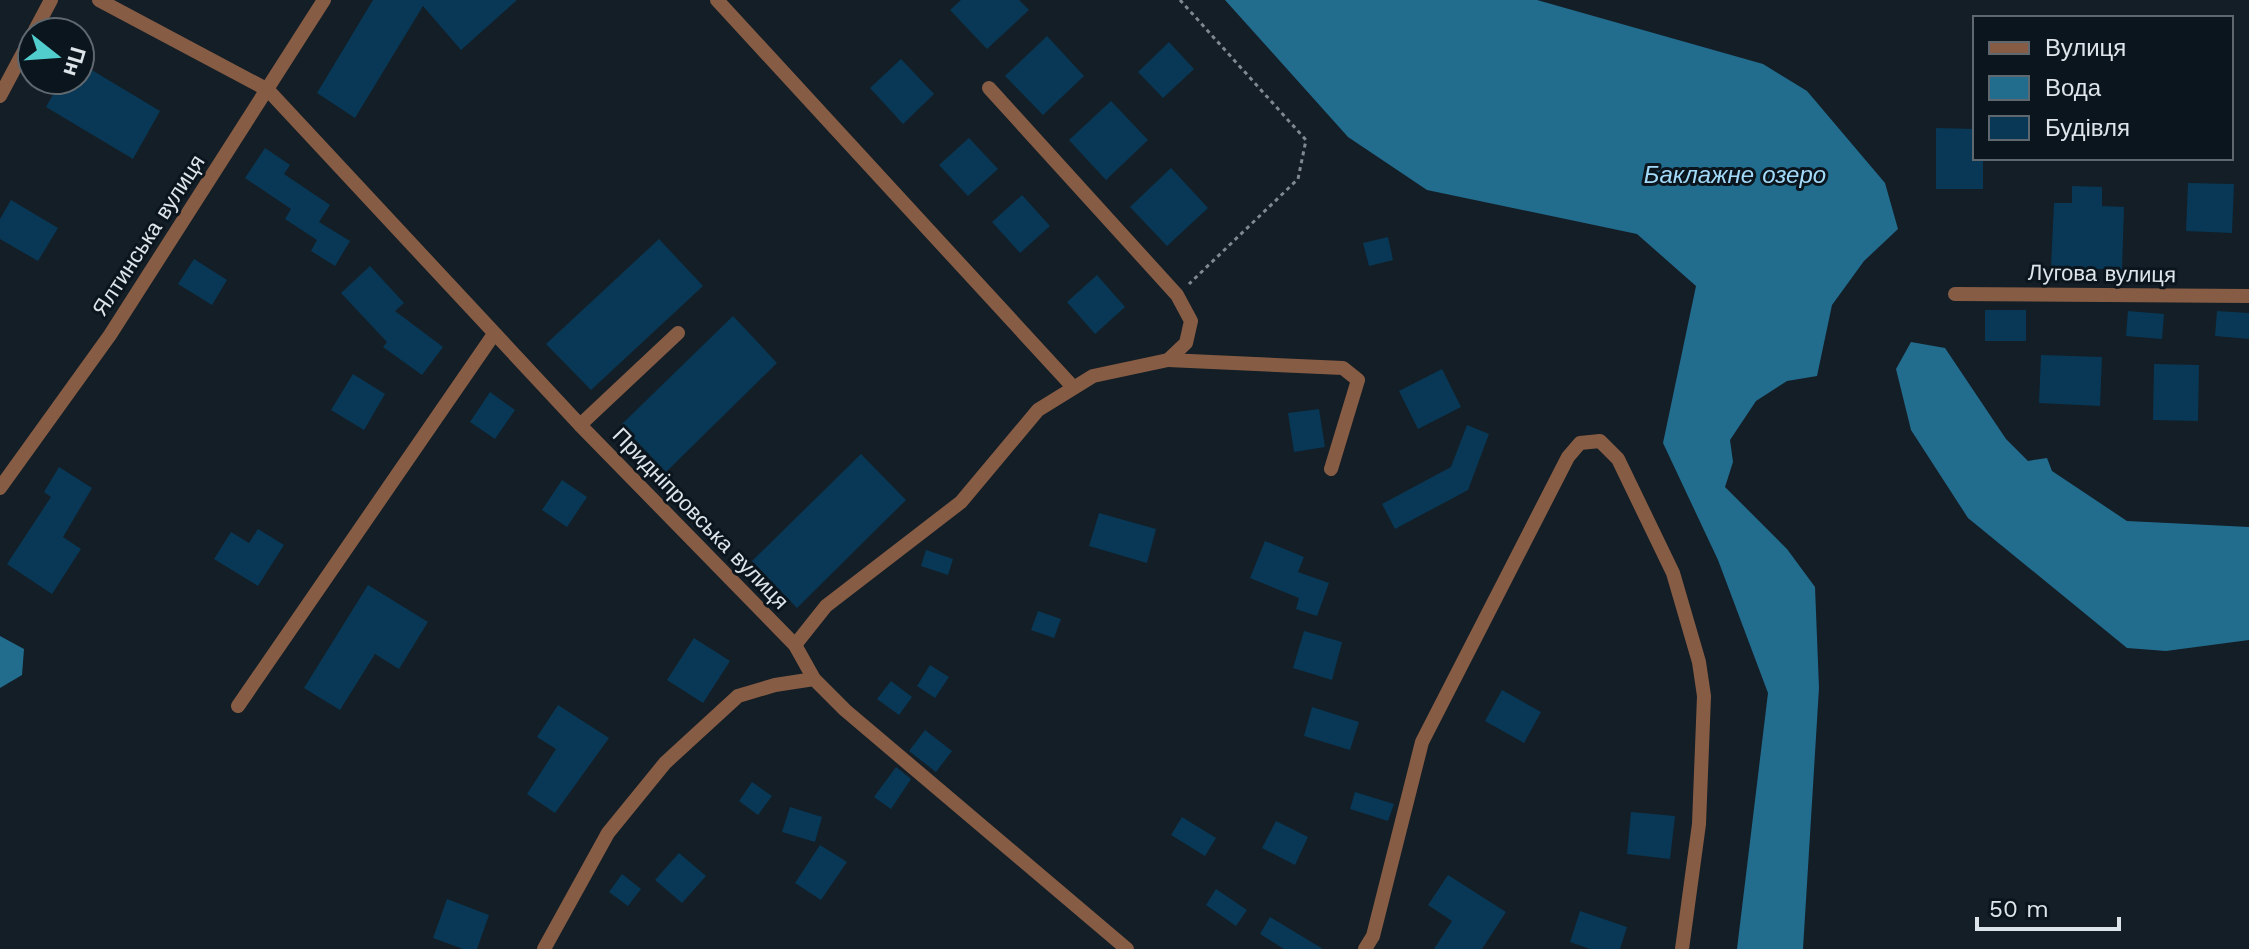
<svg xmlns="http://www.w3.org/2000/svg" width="2249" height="949" font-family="'Work Sans',sans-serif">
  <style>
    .water { fill: #226c8e }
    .building { fill: #083855 }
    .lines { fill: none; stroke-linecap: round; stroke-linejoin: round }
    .path { stroke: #818990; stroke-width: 3; stroke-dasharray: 4 4; stroke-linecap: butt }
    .minor { stroke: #875c44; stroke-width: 14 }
    .labels { text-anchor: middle; stroke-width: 6; stroke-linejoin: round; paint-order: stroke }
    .street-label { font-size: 22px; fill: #dee5ea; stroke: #0b151d }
    .water-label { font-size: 24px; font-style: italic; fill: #a3daf9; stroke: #0b151d }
  </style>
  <rect width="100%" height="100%" fill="#141e26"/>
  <g class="water">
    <path d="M1225 0H1537L1763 64 1807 91 1885 183 1898 229 1864 261 1832 305 1817 376 1787 381 1756 401 1730 440 1733 462 1725 487 1787 549 1815 587 1819 688 1803 949H1737L1768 693 1718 560 1663 443 1696 286 1637 234 1427 190 1348 137Z"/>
    <path d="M1911 342 1945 348 2006 439 2028 461 2047 458 2052 471 2127 521 2249 527V640L2166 651 2127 648 1968 518 1911 430 1896 369Z"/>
    <path d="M0 636 24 649 22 675 0 688Z"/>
  </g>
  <g class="building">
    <path d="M373 0H517L461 50 423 6 355 118 317 93Z"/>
    <path d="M961 0H1019L1029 10 987 49 950 10Z"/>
    <path d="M1047 36 1084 76 1043 115 1005 76Z"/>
    <path d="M1169 42 1194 69 1163 98 1138 72Z"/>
    <path d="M901 59 934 94 903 124 870 88Z"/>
    <path d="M80 63 160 111 133 159 46 107 61 80H80Z"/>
    <path d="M1111 101 1148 140 1106 180 1069 140Z"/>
    <path d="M1936 128 1975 129V158H1983V189H1936Z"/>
    <path d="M969 138 998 169 968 196 939 165Z"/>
    <path d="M265 148 290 165 284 174 330 205 319 222 350 241 335 266 311 251 317 240 285 219 291 209 245 178Z"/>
    <path d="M1171 168 1208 208 1167 246 1130 207Z"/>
    <path d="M2188 183 2234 184 2232 233 2186 231Z"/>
    <path d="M2072 186 2102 187V206L2124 207 2122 270 2051 267 2054 203H2072Z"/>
    <path d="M1022 195 1050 226 1020 253 992 222Z"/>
    <path d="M11 200 58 228 38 261 0 239V219Z"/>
    <path d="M1388 237 1393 260 1369 266 1363 243Z"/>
    <path d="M659 239 703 286 591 390 546 344Z"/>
    <path d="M194 259 227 280 212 305 178 284Z"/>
    <path d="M370 266 404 303 395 311 443 347 422 375 383 347 387 342 341 293Z"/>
    <path d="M1097 275 1125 307 1095 334 1067 302Z"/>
    <rect x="1985" y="310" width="41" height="31"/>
    <path d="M2128 311 2164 314 2162 339 2126 336Z"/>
    <path d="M2217 311 2249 313V339L2215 336Z"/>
    <path d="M733 316 777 363 666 472 621 425Z"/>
    <path d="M2041 355 2102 357 2100 406 2039 403Z"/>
    <path d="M2154 364 2199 365 2198 421 2153 420Z"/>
    <path d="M1442 369 1461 407 1418 429 1399 391Z"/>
    <path d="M353 374 385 394 364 430 331 410Z"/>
    <path d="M490 392 515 410 495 439 470 422Z"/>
    <path d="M1319 409 1325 447 1294 452 1288 413Z"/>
    <path d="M1467 425 1489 434 1468 490 1395 529 1382 504 1451 467Z"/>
    <path d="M861 454 906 500 797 608 752 561Z"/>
    <path d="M59 467 92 488 63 537 81 549 52 594 7 564 51 497 44 492Z"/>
    <path d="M562 480 587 497 567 527 542 510Z"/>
    <path d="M1099 513 1156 529 1147 563 1089 546Z"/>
    <path d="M258 529 284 545 258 586 214 559 231 532 249 543Z"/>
    <path d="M1265 541 1304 557 1298 572 1329 583 1317 616 1296 609 1299 598 1250 578Z"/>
    <path d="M926 550 953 559 948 575 921 566Z"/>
    <path d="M368 585 428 622 399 669 375 654 340 710 304 688Z"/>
    <path d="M1038 611 1061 619 1054 638 1031 630Z"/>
    <path d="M1304 631 1342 642 1332 680 1293 668Z"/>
    <path d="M694 638 730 661 703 703 667 680Z"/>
    <path d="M930 665 949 677 935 698 917 686Z"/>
    <path d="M891 681 912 697 899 715 877 699Z"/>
    <path d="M1502 690 1541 712 1524 743 1485 721Z"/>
    <path d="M558 705 609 738 555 813 527 794 556 749 537 737Z"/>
    <path d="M1312 707 1359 722 1350 750 1304 736Z"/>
    <path d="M925 730 952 751 936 772 909 751Z"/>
    <path d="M896 767 911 779 891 809 874 797Z"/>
    <path d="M752 782 772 796 758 815 739 801Z"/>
    <path d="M1355 792 1394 804 1388 821 1350 809Z"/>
    <path d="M790 807 822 817 815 842 782 832Z"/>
    <path d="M1631 812 1675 816 1670 859 1627 854Z"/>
    <path d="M1182 817 1216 838 1205 856 1171 835Z"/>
    <path d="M1276 821 1308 837 1295 865 1262 848Z"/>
    <path d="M820 845 847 862 821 900 795 883Z"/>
    <path d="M679 853 706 876 682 903 655 880Z"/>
    <path d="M622 874 641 889 628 906 609 892Z"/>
    <path d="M1448 875 1506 912 1482 949H1434L1452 921 1428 905Z"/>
    <path d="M1216 889 1247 910 1236 926 1206 905Z"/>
    <path d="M447 899 489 915 477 949H463L433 938Z"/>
    <path d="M1580 911 1627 927 1620 949H1590L1570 942Z"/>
    <path d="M1270 917 1323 949H1284L1260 934Z"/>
  </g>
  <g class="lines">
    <path class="path" d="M1180 0 1306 140 1298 179 1189 284"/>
    <g class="minor">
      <path d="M99 0 268 90 580 425 795 645 814 679 845 710 1127 949"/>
      <path d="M717 0 1073 387"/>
      <path d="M34 32 51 0"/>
      <path d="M0 96 32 36"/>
      <path d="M1955 294 2249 296"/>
      <path d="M1168 360 1343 368 1358 380 1331 469"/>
      <path d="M580 425 678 333"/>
      <path d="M0 488 110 335 324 0"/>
      <path d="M795 645 826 606 961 502 1038 410 1093 376 1168 360 1186 343 1191 321 1177 295 989 88"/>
      <path d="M238 706 494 334"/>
      <path d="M544 949 608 833 665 763 738 696 775 685 814 679"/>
      <path d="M1365 949 1373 936 1422 742 1568 457 1580 443 1600 441 1618 459 1673 573 1699 662 1704 696 1699 824 1682 949"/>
    </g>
  </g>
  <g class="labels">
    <g class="street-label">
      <text transform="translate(148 235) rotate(-57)" y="8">Ялтинська вулиця</text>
      <text transform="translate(2102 273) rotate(1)" y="8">Лугова вулиця</text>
      <text transform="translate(701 518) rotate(46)" y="8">Придніпровська вулиця</text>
    </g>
    <g class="water-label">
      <text x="1735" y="183">Баклажне озеро</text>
    </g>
  </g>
  <rect x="1973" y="16" width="260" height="144" fill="#0b151d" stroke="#5f686f" stroke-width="2"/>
  <rect x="1989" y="42" width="40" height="12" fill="#875c44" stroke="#5f686f" stroke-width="2"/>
  <text x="2045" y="56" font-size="24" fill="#dee5ea">Вулиця</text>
  <rect x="1989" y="76" width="40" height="24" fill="#226c8e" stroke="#5f686f" stroke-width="2"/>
  <text x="2045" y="96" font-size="24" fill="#dee5ea">Вода</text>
  <rect x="1989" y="116" width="40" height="24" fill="#083855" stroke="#5f686f" stroke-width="2"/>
  <text x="2045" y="136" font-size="24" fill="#dee5ea">Будівля</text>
  <g transform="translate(56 56) rotate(107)"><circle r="38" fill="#0b151d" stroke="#5f686f" stroke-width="2"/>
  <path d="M0-6L14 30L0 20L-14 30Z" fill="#52cdce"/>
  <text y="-12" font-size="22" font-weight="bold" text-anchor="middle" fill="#dee5ea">Пн</text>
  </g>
  <path d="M1977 917v12h142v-12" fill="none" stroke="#dee5ea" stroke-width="4"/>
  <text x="1989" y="917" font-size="24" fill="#dee5ea" stroke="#0b151d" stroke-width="6" paint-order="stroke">50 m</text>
</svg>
